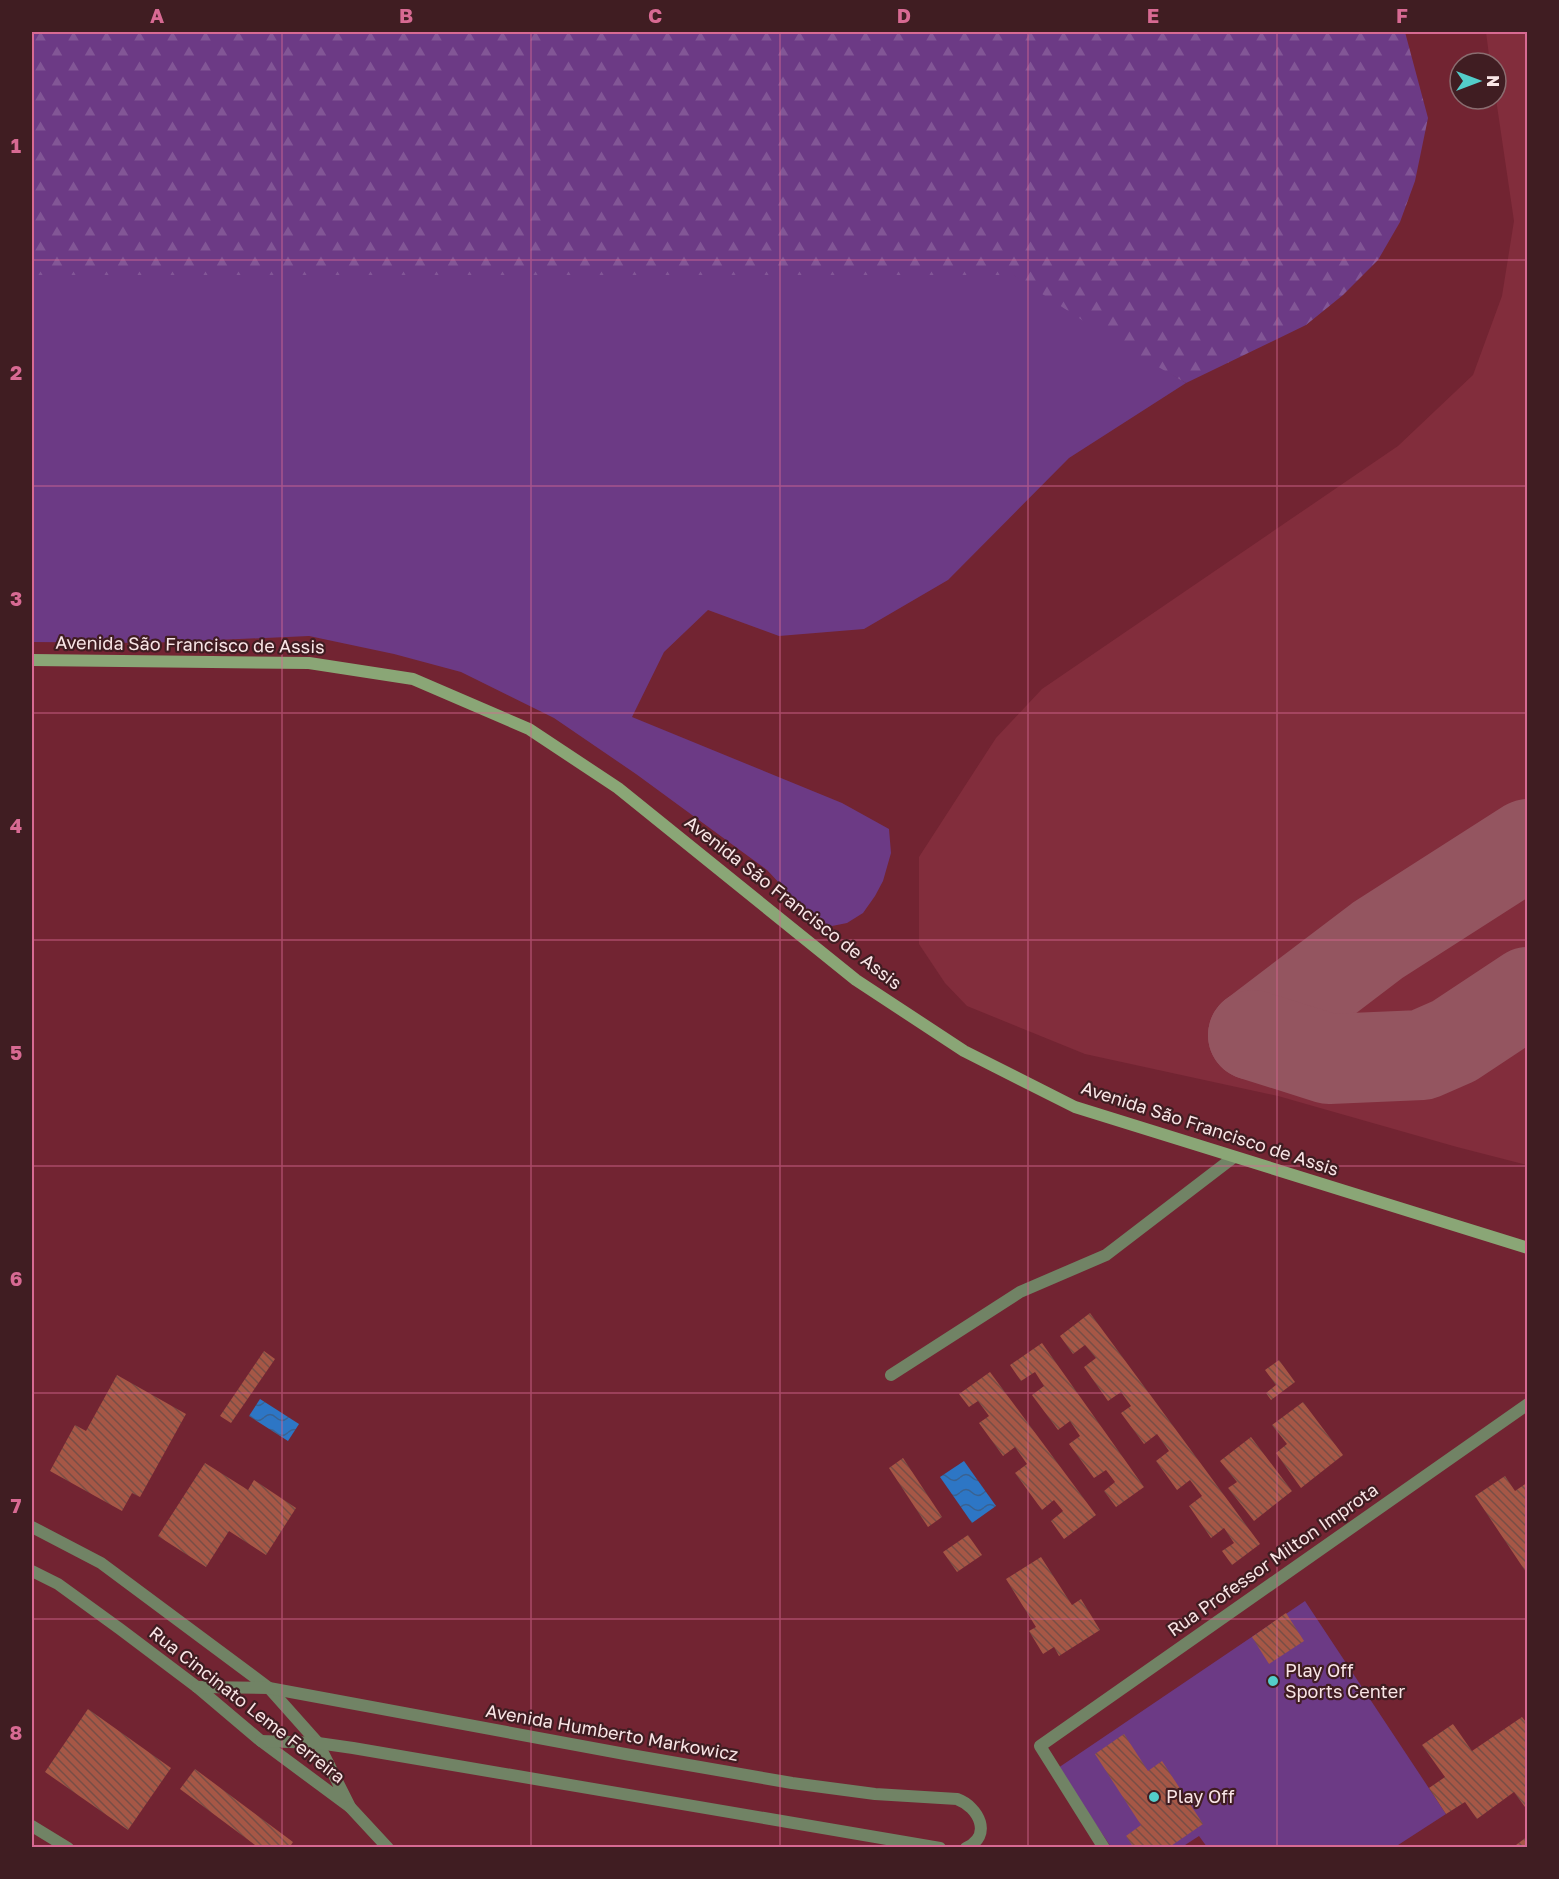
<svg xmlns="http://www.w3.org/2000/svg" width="1559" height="1879" font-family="'Golos Text',sans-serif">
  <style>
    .built { fill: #822d3c }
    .green { fill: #6c3a85 }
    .forest { fill: url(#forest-firs) }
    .water { fill: url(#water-waves) }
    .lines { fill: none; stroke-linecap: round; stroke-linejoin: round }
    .taxiway { stroke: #945560; stroke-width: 90 }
    .building { fill: url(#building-back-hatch) }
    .street { stroke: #718365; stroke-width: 12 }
    .secondary { stroke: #8aa676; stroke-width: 12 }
    .grid { fill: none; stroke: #d86a93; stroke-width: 1.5; stroke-opacity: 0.55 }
    .poi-dot { fill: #53cdca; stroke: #401d22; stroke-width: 2 }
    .labels { text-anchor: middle; stroke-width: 4.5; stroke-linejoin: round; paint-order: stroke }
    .street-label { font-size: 18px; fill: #f9e5e6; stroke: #401d22 }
    .poi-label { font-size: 18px; fill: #f9e5e6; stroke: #401d22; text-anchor: start }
    .neatline { fill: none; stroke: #d86a93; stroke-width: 2 }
    .grid-label { font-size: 20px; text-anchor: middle; font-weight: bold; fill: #d86a93 }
  </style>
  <defs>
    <pattern id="forest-firs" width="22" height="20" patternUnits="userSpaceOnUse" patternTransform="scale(1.5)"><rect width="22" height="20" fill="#6c3a85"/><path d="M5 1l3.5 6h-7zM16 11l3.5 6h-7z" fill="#825696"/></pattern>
    <pattern id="water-waves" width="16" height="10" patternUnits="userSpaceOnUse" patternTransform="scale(1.5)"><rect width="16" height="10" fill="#2d76c5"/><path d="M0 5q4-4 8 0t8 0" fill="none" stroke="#396292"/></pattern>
    <pattern id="building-back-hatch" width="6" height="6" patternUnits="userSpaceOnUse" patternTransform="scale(1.5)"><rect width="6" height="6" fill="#a65746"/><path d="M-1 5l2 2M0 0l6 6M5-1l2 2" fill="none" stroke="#784e46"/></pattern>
  </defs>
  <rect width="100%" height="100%" fill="#722432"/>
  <path class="built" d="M1486 32H1528L1527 1165 1457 1147 1278 1096 1085 1054 967 1006 945 983 919 944V857L996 738 1042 689 1398 446 1473 375 1502 296 1514 221 1496 99V63H1490Z"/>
  <g class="green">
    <path d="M32 275H1014L1186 383 1069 458 948 580 864 629 779 636 708 610 664 652 632 717 842 803 889 829 891 853 883 881 875 896 863 913 847 923 832 926 814 920 767 870 636 774 554 718 461 672 394 654 309 636 148 643 32 642Z"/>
    <path d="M1305 1601 1446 1814 1395 1847H1207L1199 1836 1182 1847H1111L1058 1768Z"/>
  </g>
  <path class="forest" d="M32 32H1405L1428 118 1415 181 1400 222 1378 260 1343 295 1306 325 1186 383 1122 346 1013 275H32Z"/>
  <g class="water">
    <path d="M260 1399 299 1424 288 1441 249 1416Z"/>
    <path d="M964 1461 996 1506 972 1523 940 1477Z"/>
  </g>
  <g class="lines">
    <g class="taxiway">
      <path d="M1253 1035 1378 940 1528 844"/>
      <path d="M1253 1035 1329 1059 1422 1055 1454 1041 1528 992"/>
    </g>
  </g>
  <g class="building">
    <path d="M1090 1313 1260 1544 1232 1565 1222 1551 1234 1543 1224 1528 1211 1538 1189 1506 1202 1496 1190 1480 1177 1490 1156 1461 1169 1451 1157 1434 1144 1444 1121 1413 1131 1406 1121 1392 1108 1401 1084 1367 1096 1358 1085 1345 1073 1354 1060 1336Z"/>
    <path d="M1042 1343 1144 1487 1116 1507 1104 1491 1115 1482 1106 1470 1094 1478 1069 1444 1080 1436 1070 1421 1058 1430 1032 1395 1044 1386 1035 1372 1021 1381 1010 1365Z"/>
    <path d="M264 1351 275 1359 231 1423 220 1416Z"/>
    <path d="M1279 1360 1295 1382 1271 1400 1266 1393 1276 1385 1265 1370Z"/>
    <path d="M990 1372 1096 1515 1064 1539 1051 1521 1063 1511 1054 1500 1042 1510 1015 1473 1027 1464 1015 1447 1003 1456 979 1423 989 1416 978 1401 969 1407 959 1394Z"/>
    <path d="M117 1375 186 1414 140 1497 132 1493 122 1511 50 1471 75 1425 86 1431Z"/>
    <path d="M1303 1402 1343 1455 1301 1488 1276 1453 1287 1444 1272 1425Z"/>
    <path d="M1251 1437 1292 1491 1254 1521 1228 1488 1237 1482 1220 1461Z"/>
    <path d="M903 1458 942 1517 928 1527 889 1468Z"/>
    <path d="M205 1463 248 1490 254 1480 296 1508 266 1555 229 1531 206 1567 158 1536Z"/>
    <path d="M1505 1476 1515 1491 1528 1482V1575L1475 1496Z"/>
    <path d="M968 1535 982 1555 957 1572 943 1552Z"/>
    <path d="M1041 1557 1072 1605 1081 1599 1100 1630 1059 1656 1054 1647 1043 1654 1029 1631 1036 1627 1006 1579Z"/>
    <path d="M1286 1613 1304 1641 1269 1664 1252 1637Z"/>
    <path d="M88 1709 171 1768 128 1830 45 1772Z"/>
    <path d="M1522 1717 1528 1725V1805L1525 1807 1514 1792 1477 1819 1465 1802 1446 1814 1429 1788 1445 1777 1422 1745 1453 1724 1472 1751Z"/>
    <path d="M1124 1734 1148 1771 1162 1761 1203 1824 1168 1848H1134L1126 1836 1141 1825 1095 1754Z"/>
    <path d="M195 1769 293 1842 289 1848H259L180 1789Z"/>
    <path d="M1528 1836V1848H1512Z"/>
  </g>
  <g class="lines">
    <g class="street">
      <path d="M891 1375 1020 1292 1106 1255 1234 1157"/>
      <path d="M32 1527 101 1563 269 1688 318 1743 350 1807 261 1741 197 1687 120 1629 58 1584 32 1571"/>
      <path d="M197 1687 269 1688 625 1754 792 1783 875 1794 957 1799C979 1807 993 1836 966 1848"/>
      <path d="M261 1741 318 1743 353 1748 940 1848"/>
      <path d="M350 1807 388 1848"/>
      <path d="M32 1826 68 1848"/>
      <path d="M1104 1848 1040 1746 1528 1404"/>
    </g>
    <path class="secondary" d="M32 660 309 663 413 679 529 729 618 788 856 980 964 1051 1075 1107 1528 1248"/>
  </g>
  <path class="grid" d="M282 32V1848M531 32V1848M780 32V1848M1028 32V1848M1277 32V1848M32 260H1528M32 486H1528M32 713H1528M32 940H1528M32 1166H1528M32 1393H1528M32 1619H1528"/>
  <g class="poi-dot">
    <circle cx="1273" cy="1681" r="6"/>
    <circle cx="1154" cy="1797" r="6"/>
  </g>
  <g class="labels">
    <g class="street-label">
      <text transform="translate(190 645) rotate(1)" y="6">Avenida São Francisco de Assis</text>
      <text transform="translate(793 903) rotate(38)" y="6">Avenida São Francisco de Assis</text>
      <text transform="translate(1210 1129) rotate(18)" y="6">Avenida São Francisco de Assis</text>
      <text transform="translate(1273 1560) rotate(-35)" y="6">Rua Professor Milton Improta</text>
      <text transform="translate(247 1705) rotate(38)" y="6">Rua Cincinato Leme Ferreira</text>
      <text transform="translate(612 1733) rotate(10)" y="6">Avenida Humberto Markowicz</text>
    </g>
    <g class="poi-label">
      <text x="1285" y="1677">Play Off<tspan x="1285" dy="21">Sports Center</tspan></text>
      <text x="1166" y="1803">Play Off</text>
    </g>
  </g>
  <rect width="1559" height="1879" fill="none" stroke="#401d22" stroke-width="66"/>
  <g transform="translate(1478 81) rotate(90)"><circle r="28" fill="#401d22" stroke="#8a6d70" stroke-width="1.5"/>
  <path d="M0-4.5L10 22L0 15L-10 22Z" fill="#53cdca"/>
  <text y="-9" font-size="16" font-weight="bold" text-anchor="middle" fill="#f9e5e6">N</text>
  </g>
  <rect x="33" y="33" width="1493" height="1813" class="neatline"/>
  <g class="grid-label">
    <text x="157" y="23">A</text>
    <text x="406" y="23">B</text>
    <text x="655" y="23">C</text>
    <text x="904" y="23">D</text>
    <text x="1153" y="23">E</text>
    <text x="1402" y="23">F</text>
    <text x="16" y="153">1</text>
    <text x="16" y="380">2</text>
    <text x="16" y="606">3</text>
    <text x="16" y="833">4</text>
    <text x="16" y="1060">5</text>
    <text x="16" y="1286">6</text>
    <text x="16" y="1513">7</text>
    <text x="16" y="1740">8</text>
  </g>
</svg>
